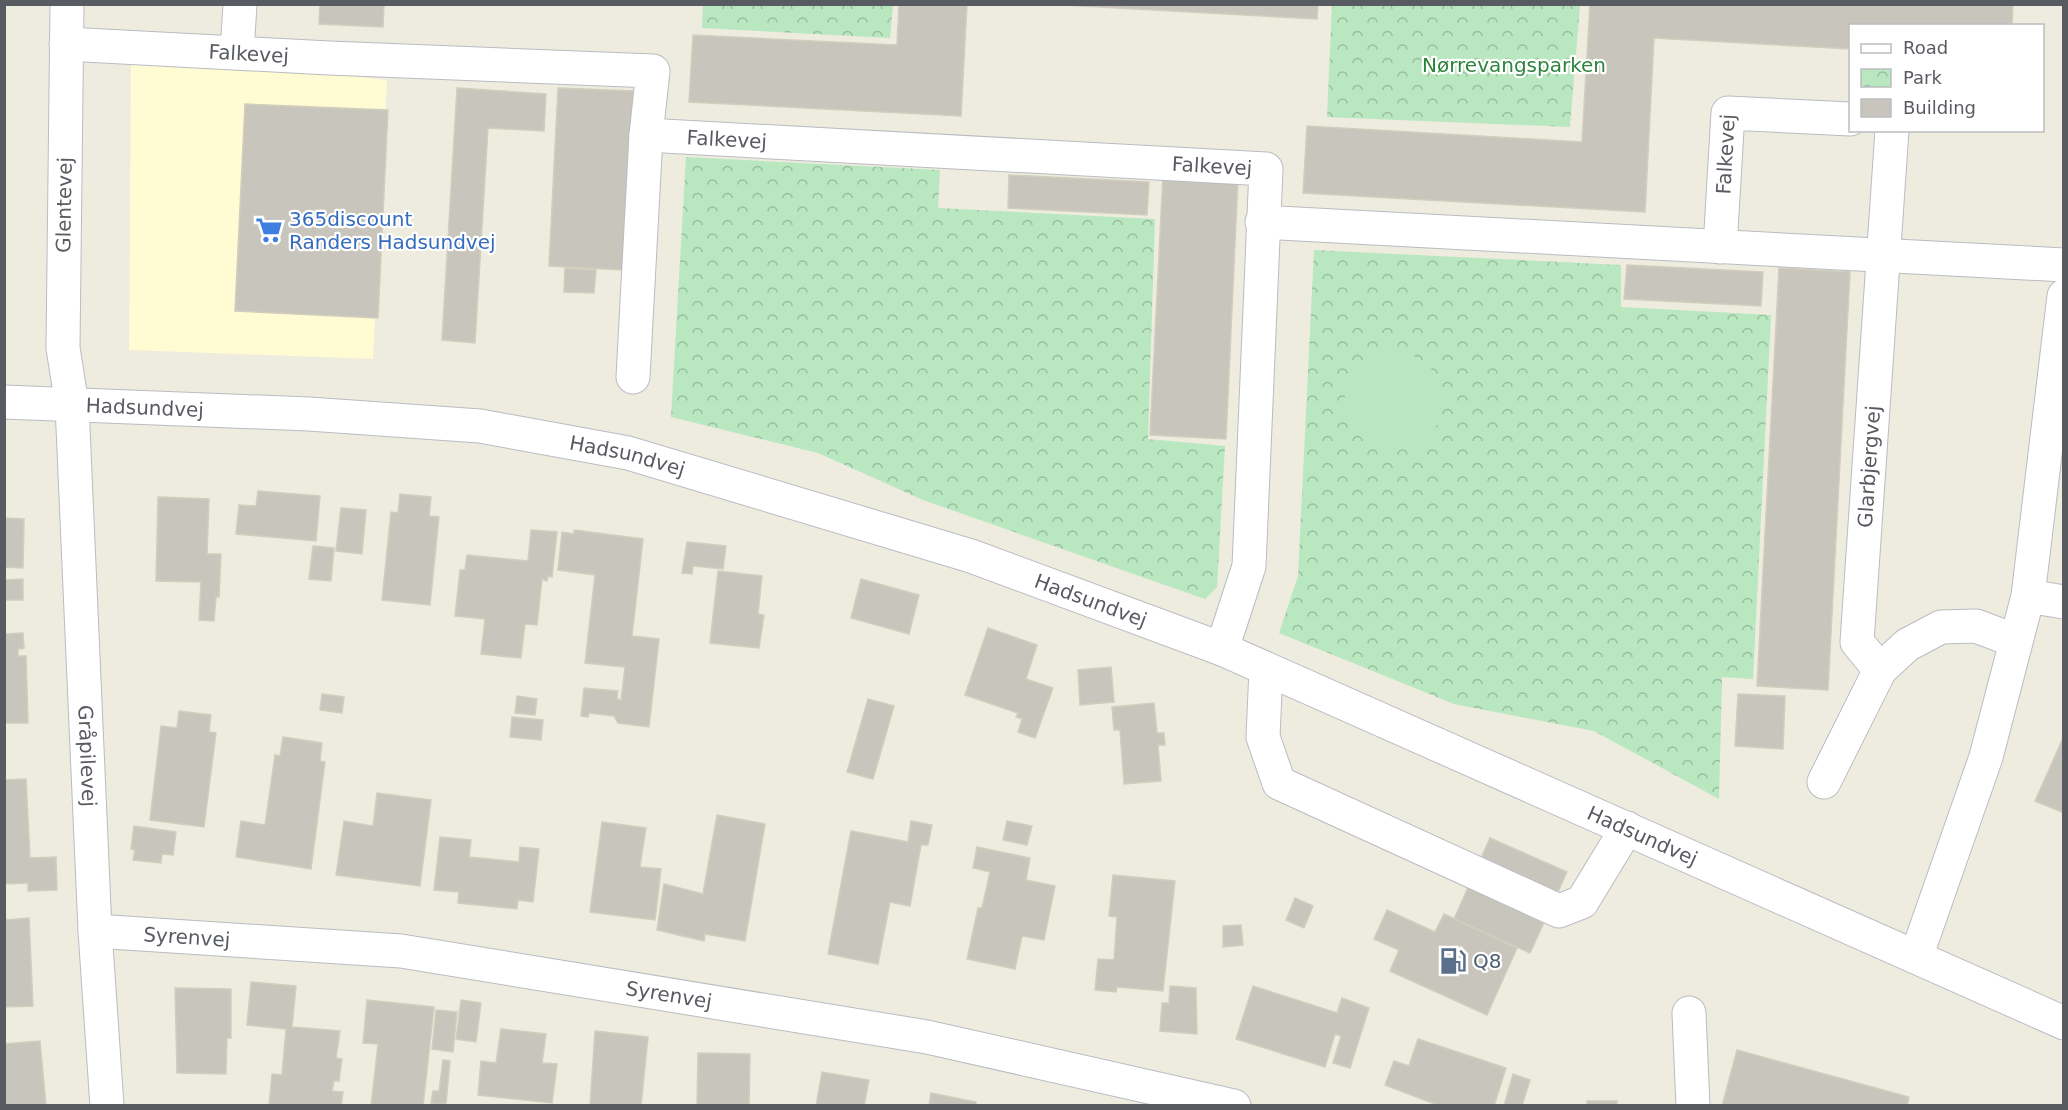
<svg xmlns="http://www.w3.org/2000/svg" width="2068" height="1110" font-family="'DejaVu Sans',sans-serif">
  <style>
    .commercial { fill: #fffbd2 }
    .park { fill: url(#park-crowns) }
    .pitch { fill: #b9e7bf }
    .building { fill: #c8c5bc; stroke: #d2cebd; stroke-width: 1.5 }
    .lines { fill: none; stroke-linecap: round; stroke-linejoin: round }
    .minor-casing { stroke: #babcc2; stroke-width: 35 }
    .minor { stroke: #fff; stroke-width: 33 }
    .labels { text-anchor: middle; stroke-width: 4.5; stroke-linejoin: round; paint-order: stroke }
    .street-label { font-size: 20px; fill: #585b62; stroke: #fff }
    .park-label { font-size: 20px; fill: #2e843e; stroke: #fff }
    .shop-label { font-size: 20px; fill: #366cbe; stroke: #fff; text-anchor: start }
    .service-label { font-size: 20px; fill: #4e5e75; stroke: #fff; text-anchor: start }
  </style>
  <defs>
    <pattern id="park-crowns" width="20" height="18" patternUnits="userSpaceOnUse" patternTransform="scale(1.5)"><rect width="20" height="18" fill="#b9e7bf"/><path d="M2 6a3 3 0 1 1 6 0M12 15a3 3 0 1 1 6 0" fill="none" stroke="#99be9f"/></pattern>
  </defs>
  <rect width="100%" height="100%" fill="#edecdf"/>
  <path class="commercial" d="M131 61 218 62 387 80 373 359 129 350Z"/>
  <g class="park">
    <path d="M703 5H893L890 38 702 28Z"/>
    <path d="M1332 5H1580L1570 127 1327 117Z"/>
    <path d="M686 157 940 170 938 208 1155 219 1148 439 1225 446 1217 587 1205 599 923 500 818 453 671 417Z"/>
    <path d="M1314 250 1621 265V307L1771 315 1753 679 1722 677 1719 799 1594 731 1454 704 1279 633 1298 576Z"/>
  </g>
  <circle class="pitch" cx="1394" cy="401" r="49"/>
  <g class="building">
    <path d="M320 4H384L383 27 319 24Z"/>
    <path d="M899 4H967L961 116 689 102 693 35 897 45Z"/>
    <path d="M1045 4H1318L1317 19Z"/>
    <path d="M1590 4H2013L2012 26H1850V49L1654 38 1645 212 1303 193 1307 126 1582 142Z"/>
    <path d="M457 88 546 94 544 131 488 128 475 343 442 340Z"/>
    <path d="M558 88 633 91 624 270 549 266Z"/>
    <path d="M245 104 388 110 378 318 235 311Z"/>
    <path d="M1009 175 1149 182 1147 215 1008 208Z"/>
    <path d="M1163 175 1238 179 1226 439 1150 435Z"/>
    <path d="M1627 265 1763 272 1761 306 1624 299Z"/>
    <path d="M565 268 596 270 594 293 564 292Z"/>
    <path d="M1779 268 1850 272 1828 690 1757 686Z"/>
    <path d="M258 491 320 496 316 541 236 534 239 505 256 506Z"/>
    <path d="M400 494 431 497 429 516 439 517 430 605 382 600 391 512 398 513Z"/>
    <path d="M158 497 209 499 207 554H221L219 597H216L214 621 199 620 201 582 156 581Z"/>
    <path d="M341 508 366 510 362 554 336 551Z"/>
    <path d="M4 518 24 519 23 568 4 567Z"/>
    <path d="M531 530 557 532 552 577 548 576 547 581 542 579 537 625 525 624 521 658 481 654 485 619 455 616 460 570H465L467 555 528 561Z"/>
    <path d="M574 530 643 539 632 636 659 639 649 727 618 723 614 716 589 713 588 717 581 716 584 688 618 691 617 699 621 700 625 667 585 663 595 575 558 570 562 532 574 534Z"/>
    <path d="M687 542 726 546 723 569 693 566 692 574 682 573Z"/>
    <path d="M313 546 334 548 331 581 309 579Z"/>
    <path d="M718 571 762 576 758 614 764 615 759 648 710 643Z"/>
    <path d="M23 579V600H4V580Z"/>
    <path d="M861 579 919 595 909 634 851 618Z"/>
    <path d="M988 628 1037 645 1026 679 1053 688 1035 738 1018 732 1022 719 1016 717 1018 713 965 695Z"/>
    <path d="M23 633 24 648 18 649V656H26L28 723H4V634Z"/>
    <path d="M1111 667 1114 702 1080 705 1078 670Z"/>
    <path d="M322 694 344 697 342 713 320 710Z"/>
    <path d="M1738 694 1785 696 1783 749 1735 746Z"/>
    <path d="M517 696 537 699 535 715 515 713Z"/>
    <path d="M868 699 894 706 873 779 847 772Z"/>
    <path d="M1154 703 1157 733H1164L1165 745H1158L1161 781 1124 784 1120 730H1114L1112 707Z"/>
    <path d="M179 711 211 715 209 732 216 733 204 827 150 820 161 726 177 728Z"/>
    <path d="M512 717 543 720 541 740 510 737Z"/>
    <path d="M2064 736V813L2035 801Z"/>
    <path d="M283 737 322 743 320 761 325 762 311 869 236 857 241 821 265 825 275 755 280 756Z"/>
    <path d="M26 779 30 858 56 857 57 890 28 891V883L4 884V780Z"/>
    <path d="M377 793 431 800 420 886 336 875 344 821 373 826Z"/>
    <path d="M717 815 765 824 745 941 705 934 704 941 657 930 664 884 703 894Z"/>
    <path d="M911 821 932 825 928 845H921L910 906 890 902 878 964 828 954 851 831 908 842Z"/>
    <path d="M1007 821 1032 826 1027 845 1003 840Z"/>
    <path d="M602 822 646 828 640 867 661 869 655 920 590 912Z"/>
    <path d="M134 826 176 832 173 855 162 854 161 863 133 860 135 850 131 849Z"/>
    <path d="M440 837 471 840 469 857 519 862 520 847 539 849 533 902 518 900 517 909 458 903 459 892 434 890Z"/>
    <path d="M1490 838 1567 872 1530 953 1454 919Z"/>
    <path d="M977 847 1030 858 1026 880 1055 886 1044 940 1022 936 1015 969 967 959 978 908H982L990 872 973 868Z"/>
    <path d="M1113 875 1175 881 1163 991 1117 987 1116 992 1095 990 1098 959 1114 960 1117 917 1109 916Z"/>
    <path d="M1295 898 1313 906 1304 928 1286 920Z"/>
    <path d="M4 902 6 920 29 918 33 1006 4 1007Z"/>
    <path d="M1387 910 1435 932 1444 914 1517 948 1487 1015 1390 971 1399 950 1374 939Z"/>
    <path d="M1241 925 1243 945 1223 947V926Z"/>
    <path d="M251 982 296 986 292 1027 340 1031 336 1058 342 1059 339 1081H334L332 1091 343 1092 341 1106H269L272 1074 282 1075 286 1029 247 1025Z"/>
    <path d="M1170 986 1196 988 1197 1034 1160 1031 1162 1003H1169Z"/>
    <path d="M1253 986 1337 1013 1342 998 1369 1008 1350 1068 1333 1063 1341 1036 1335 1034 1325 1067 1236 1039Z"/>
    <path d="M175 988 231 989V1038H227L226 1074 177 1073Z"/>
    <path d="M367 1000 434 1007 423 1106H371L378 1044 363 1043Z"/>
    <path d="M461 1000 481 1003 476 1042 456 1039Z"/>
    <path d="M436 1010 457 1012 453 1052 432 1049Z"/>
    <path d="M501 1029 546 1034 542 1063 557 1064 552 1103 478 1095 481 1061 496 1063Z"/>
    <path d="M595 1031 648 1037 641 1106H590Z"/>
    <path d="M1418 1039 1506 1068 1494 1106H1440L1385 1085 1394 1061 1409 1066Z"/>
    <path d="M40 1041 46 1106H4V1044Z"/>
    <path d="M1737 1050 1909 1097 1907 1106H1722Z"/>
    <path d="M698 1053 750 1054 749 1106H697Z"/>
    <path d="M443 1060 450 1061 446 1104 431 1103 433 1091H439Z"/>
    <path d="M822 1072 869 1080 864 1106H816Z"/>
    <path d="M1513 1074 1530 1080 1522 1106H1504Z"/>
    <path d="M931 1093 976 1102V1106H929Z"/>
    <rect x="1587" y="1101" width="30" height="5"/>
  </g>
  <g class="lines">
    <defs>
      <g id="minor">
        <path id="s1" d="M67 4 63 348 72 405 95 931 107 1106"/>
        <path id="s2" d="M66 44 329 58 653 71 646 135 633 377"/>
        <path d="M237 53 240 4"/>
        <path id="s3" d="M646 135 1266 169 1249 566 1222 649"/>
        <path d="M1262 222 2064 265"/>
        <path id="s4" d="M1720 247 1728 113 1850 119"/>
        <path id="s5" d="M4 402 309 414 480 426 628 453 971 556 1222 649 2064 1023"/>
        <path d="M2028 596 2064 602"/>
        <path d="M1266 669 1263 737 1279 783 1559 911 1582 902 1627 828"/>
        <path id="s6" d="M1880 670 1857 642 1892 130"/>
        <path d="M1824 782 1880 670 1907 645 1941 627 1976 626 2016 641"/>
        <path id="s7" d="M95 931 401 951 927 1037 1234 1106"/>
        <path d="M1916 957 1986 757 2028 596 2064 296"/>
        <path d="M1689 1013 1693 1106"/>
      </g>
    </defs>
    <use href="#minor" class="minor-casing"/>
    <use href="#minor" class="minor"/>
  </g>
  <defs>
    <symbol id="supermarket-bare" viewBox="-9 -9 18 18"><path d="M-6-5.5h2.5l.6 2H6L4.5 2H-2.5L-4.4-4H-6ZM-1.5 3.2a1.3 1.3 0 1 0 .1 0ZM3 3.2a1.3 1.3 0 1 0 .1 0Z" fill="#3f7fe0" stroke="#fff" stroke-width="2.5" paint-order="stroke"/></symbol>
    <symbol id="fuel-bare" viewBox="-9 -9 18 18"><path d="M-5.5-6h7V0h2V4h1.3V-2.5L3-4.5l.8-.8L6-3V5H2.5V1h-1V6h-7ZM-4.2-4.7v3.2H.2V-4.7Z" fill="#5c6f8a" stroke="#fff" stroke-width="2.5" paint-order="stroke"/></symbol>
  </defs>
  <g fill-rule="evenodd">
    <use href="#supermarket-bare" x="250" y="211" width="38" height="38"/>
    <use href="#fuel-bare" x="1434" y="942" width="38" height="38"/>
  </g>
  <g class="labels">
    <g class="street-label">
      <text dy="7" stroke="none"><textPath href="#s2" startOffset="183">Falkevej</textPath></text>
      <text dy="7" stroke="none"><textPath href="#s3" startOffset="81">Falkevej</textPath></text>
      <text dy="7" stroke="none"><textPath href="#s4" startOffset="93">Falkevej</textPath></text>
      <text dy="7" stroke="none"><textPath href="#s3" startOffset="567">Falkevej</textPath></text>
      <text transform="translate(64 205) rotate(-89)" y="7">Glentevej</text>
      <text dy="7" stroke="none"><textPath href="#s5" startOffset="141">Hadsundvej</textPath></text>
      <text dy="7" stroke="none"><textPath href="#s5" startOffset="627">Hadsundvej</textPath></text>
      <text dy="7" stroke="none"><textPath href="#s6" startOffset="212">Glarbjergvej</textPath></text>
      <text dy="7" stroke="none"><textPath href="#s5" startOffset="1113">Hadsundvej</textPath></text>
      <text dy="7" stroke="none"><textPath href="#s1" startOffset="753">Gråpilevej</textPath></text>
      <text dy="7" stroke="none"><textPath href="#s5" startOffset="1713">Hadsundvej</textPath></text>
      <text dy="7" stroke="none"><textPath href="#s7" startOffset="92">Syrenvej</textPath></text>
      <text dy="7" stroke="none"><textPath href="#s7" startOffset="578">Syrenvej</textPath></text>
    </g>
    <g class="park-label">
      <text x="1514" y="72">Nørrevangsparken</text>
    </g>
    <g class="shop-label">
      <text x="289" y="226">365discount<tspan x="289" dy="23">Randers Hadsundvej</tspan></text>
    </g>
    <g class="service-label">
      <text x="1473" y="968">Q8</text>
    </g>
  </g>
  <rect width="2068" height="1110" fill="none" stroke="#585b62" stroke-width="12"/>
  <rect x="1849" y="24" width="195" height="108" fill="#ffffff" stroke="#bcbdc0" stroke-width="1.5"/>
  <rect x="1861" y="44" width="30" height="9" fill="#ffffff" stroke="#bcbdc0" stroke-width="1.5"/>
  <text x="1903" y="54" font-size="18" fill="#585b62">Road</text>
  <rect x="1861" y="69" width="30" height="18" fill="url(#park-crowns)" stroke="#bcbdc0" stroke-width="1.5"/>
  <text x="1903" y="84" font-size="18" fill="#585b62">Park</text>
  <rect x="1861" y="99" width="30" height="18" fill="#c8c5bc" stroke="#bcbdc0" stroke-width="1.5"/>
  <text x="1903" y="114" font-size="18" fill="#585b62">Building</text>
</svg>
